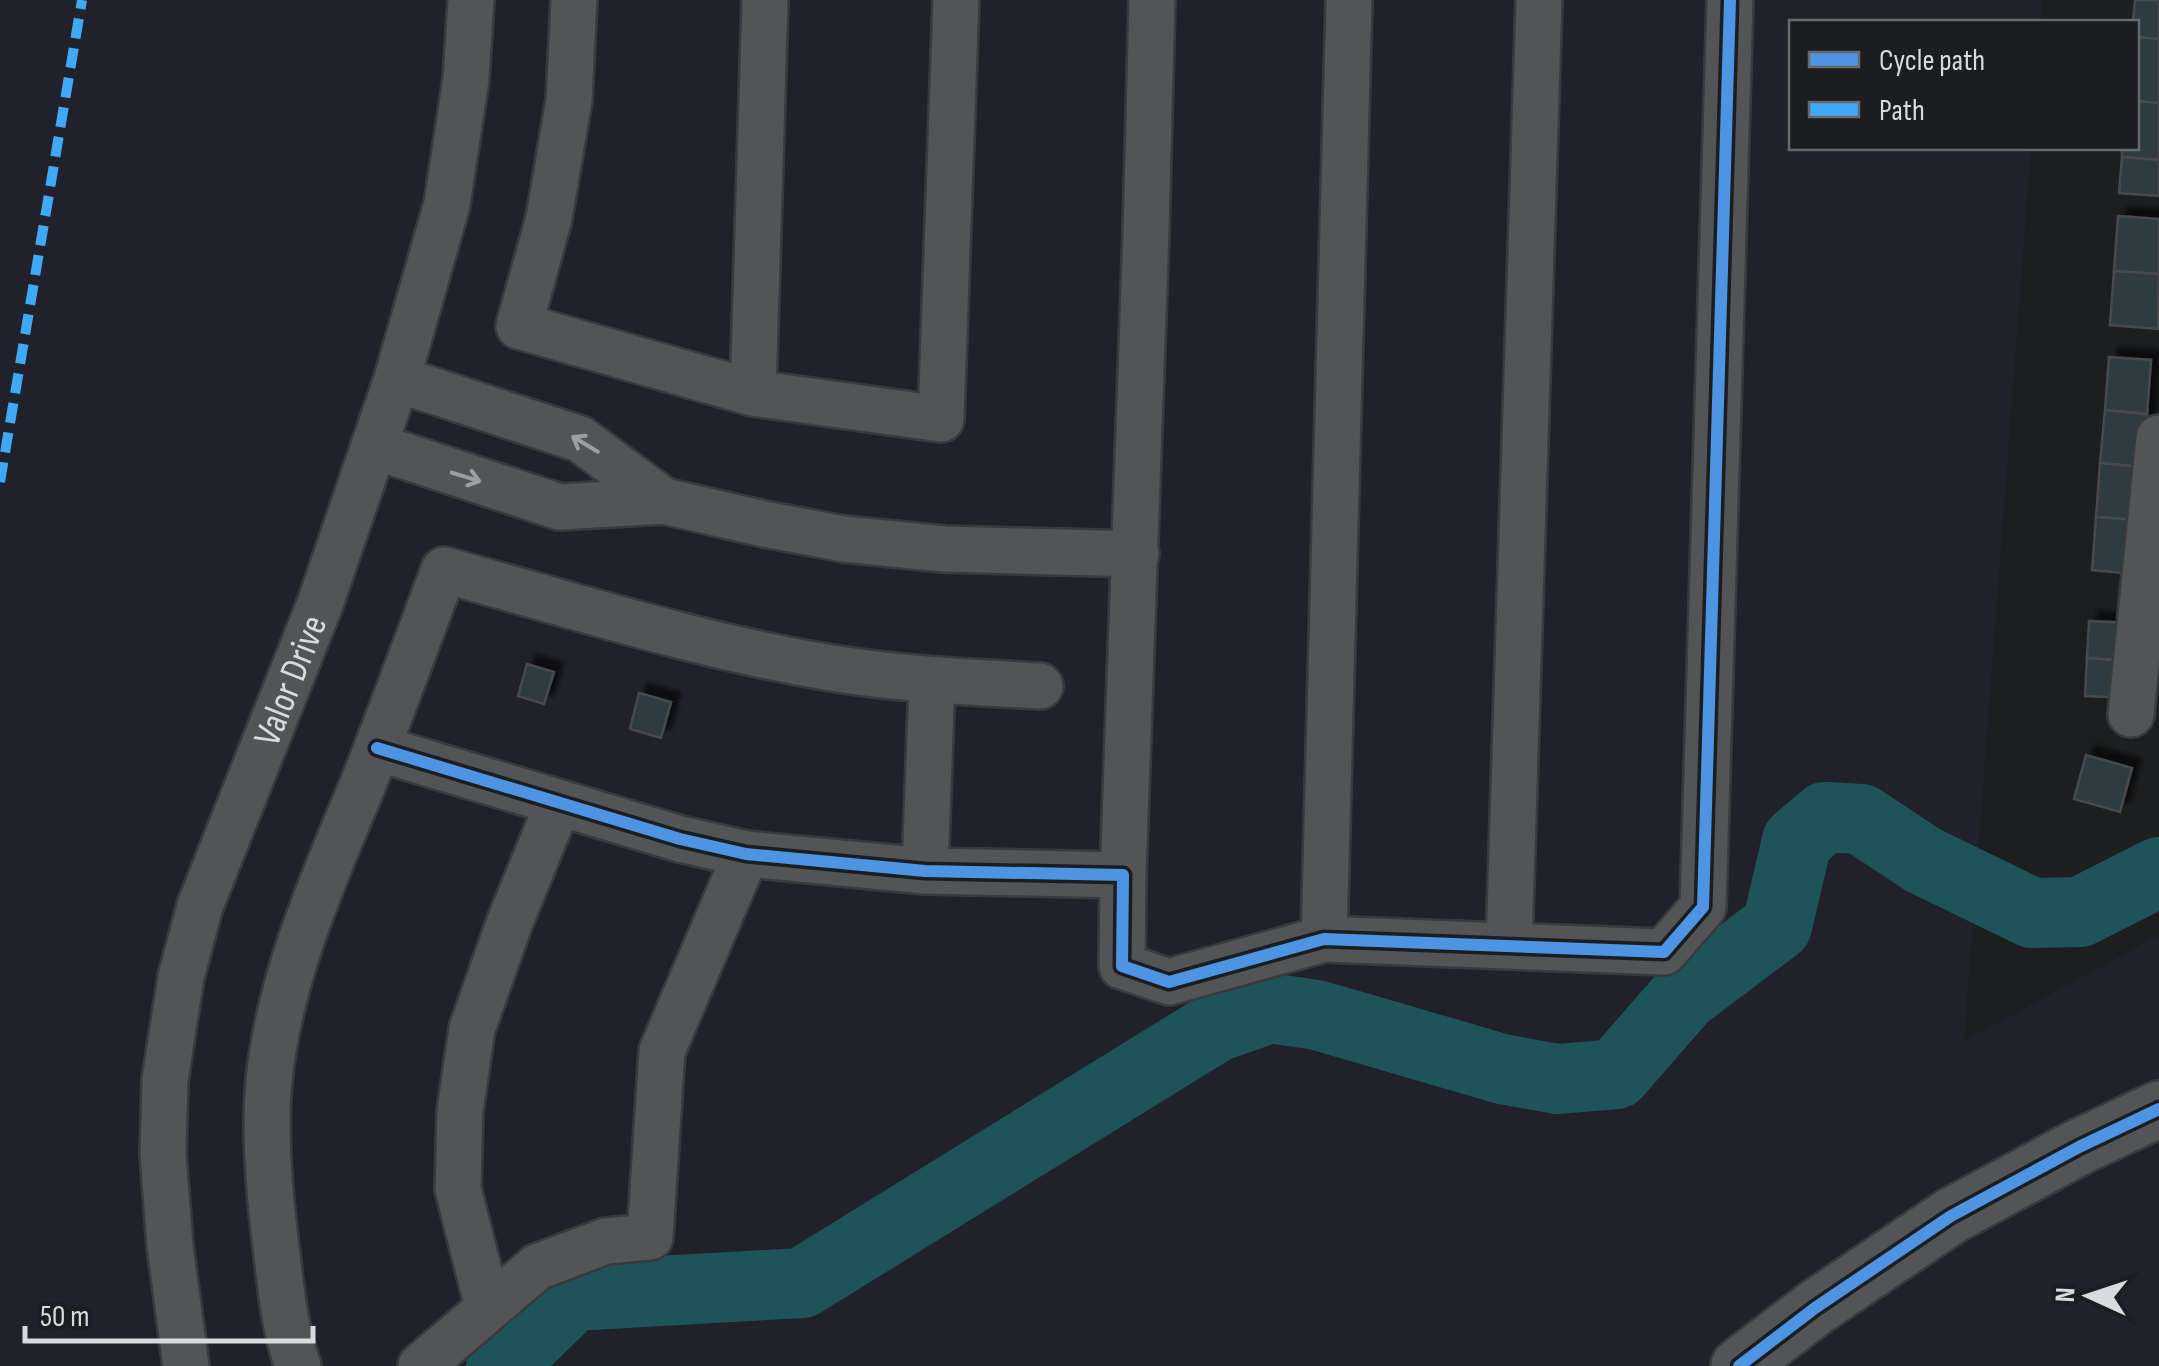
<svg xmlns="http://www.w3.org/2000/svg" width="2159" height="1366" font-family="'Sofia Sans Condensed',sans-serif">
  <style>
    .built { fill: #20212a }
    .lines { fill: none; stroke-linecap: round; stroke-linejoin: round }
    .river { stroke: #1f535a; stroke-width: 70 }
    .building { fill: #2f3a41; stroke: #484a4b; stroke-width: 2.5; filter: url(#shadow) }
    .street-casing { stroke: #393a3c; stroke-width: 50 }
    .secondary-casing { stroke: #393a3c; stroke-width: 60 }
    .street { stroke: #535455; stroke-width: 45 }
    .secondary { stroke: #535455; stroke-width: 55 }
    .quiet { stroke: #3fa9f5; stroke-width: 10; stroke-dasharray: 20 10; stroke-linecap: butt }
    .cycleway-casing { stroke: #1c1d21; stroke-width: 19 }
    .cycleway { stroke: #4d94e3; stroke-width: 12 }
    .oneway { stroke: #9d9ea0 }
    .labels { text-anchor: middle; stroke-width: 8; stroke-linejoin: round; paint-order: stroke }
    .street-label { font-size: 38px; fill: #d9dadd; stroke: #1c1d21 }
  </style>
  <defs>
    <filter id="shadow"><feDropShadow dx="9" dy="-9" stdDeviation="2.5" flood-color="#0009"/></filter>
  </defs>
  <rect width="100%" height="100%" fill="#1d1e20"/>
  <path class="built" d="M0 0H2043L2041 22H1792V148H2031L1964 1041 2159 935V1366H0Z"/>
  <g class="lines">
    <path class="river" d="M501 1366 573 1296 802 1283 1216 1027 1270 1008 1317 1015 1502 1069 1557 1079 1616 1074 1684 996 1777 926 1797 841 1825 817 1861 819 1923 860 2032 913 2080 912 2159 872"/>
  </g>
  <g class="building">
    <path d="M2135 0H2159V39L2136 37V22H2133Z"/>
    <path d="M2136 37 2159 39V103L2136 101Z"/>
    <path d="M2136 101 2159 103V160L2122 157V148H2136Z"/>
    <path d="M2122 157 2159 160V196L2119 193Z"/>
    <path d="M2118 216 2159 219V274L2114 271Z"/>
    <path d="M2114 271 2159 274 2158 329 2110 325Z"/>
    <path d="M2109 357 2151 360 2147 414 2105 410Z"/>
    <path d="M2105 410 2147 414 2142 467 2100 463Z"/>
    <path d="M2100 463 2142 467 2138 520 2096 517Z"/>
    <path d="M2096 517 2138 520 2134 574 2092 570Z"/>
    <path d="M2089 621 2130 623 2128 661 2087 658Z"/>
    <path d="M2087 658 2128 661 2126 698 2085 696Z"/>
    <path d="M527 664 554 672 544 704 518 696Z"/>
    <path d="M639 693 671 702 661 738 630 729Z"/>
    <path d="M2086 755 2132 768 2120 812 2074 799Z"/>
  </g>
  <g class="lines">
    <defs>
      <g id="street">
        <path d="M574 0 569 100 549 218 519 326 753 393 941 419 956 0"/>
        <path d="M397 379 580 439 664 501"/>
        <path d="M753 393 765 0"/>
        <path d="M374 446 560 507 664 501 764 524 844 539 944 549 1136 554"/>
        <path d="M2131 714 2159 438"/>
        <path d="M377 748 680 839 746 854 925 871 1123 875 1122 966 1169 982 1324 939 1664 952 1703 907 1730 0"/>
        <path d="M925 871 932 680"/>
        <path d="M1123 875 1146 232 1152 0"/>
        <path d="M1324 939 1349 0"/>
        <path d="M1509 945 1539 0"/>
        <path d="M488 1307 458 1189 460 1111 472 1029 509 924 558 804"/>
        <path id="s1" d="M186 1366 170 1246 163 1154 165 1080 181 977 200 906 320 604 397 379 447 204 466 79 471 0"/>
        <path d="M298 1366C284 1328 281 1287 276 1247 269 1192 264 1135 269 1080 280 975 323 880 363 784 391 713 417 642 444 570 569 604 693 644 820 666 893 679 967 682 1040 686"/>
        <path d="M421 1366 537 1267 606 1241 650 1237 662 1051 746 854"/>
      </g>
      <path id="secondary" d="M1739 1366 1815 1308 1951 1216 2079 1147 2159 1109"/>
    </defs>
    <use href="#street" class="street-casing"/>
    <use href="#secondary" class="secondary-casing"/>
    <use href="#street" class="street"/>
    <use href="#secondary" class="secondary"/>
    <path class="quiet" d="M0 482 82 0"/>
    <defs>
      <g id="cycleway">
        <path d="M377 748 680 839 746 854 925 871 1123 875 1122 966 1169 982 1324 939 1664 952 1703 907 1730 0"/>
        <path d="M1739 1366 1815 1308 1951 1216 2079 1147 2159 1109"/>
      </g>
    </defs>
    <use href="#cycleway" class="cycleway-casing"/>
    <use href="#cycleway" class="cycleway"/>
  </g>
  <defs><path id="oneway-shaft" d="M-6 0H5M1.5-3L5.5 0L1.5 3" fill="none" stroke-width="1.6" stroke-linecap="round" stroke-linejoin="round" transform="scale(2.5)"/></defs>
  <g class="oneway">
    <use href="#oneway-shaft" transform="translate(585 444) rotate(-149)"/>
    <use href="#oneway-shaft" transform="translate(466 477) rotate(17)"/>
  </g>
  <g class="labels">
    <g class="street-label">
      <text dy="13" stroke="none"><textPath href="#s1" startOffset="708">Valor Drive</textPath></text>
    </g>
  </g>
  <rect x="1789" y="20" width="350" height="130" fill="#1c1d21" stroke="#68696c" stroke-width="2.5"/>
  <rect x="1809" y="52" width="50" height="15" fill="#4d94e3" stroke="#68696c" stroke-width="2.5"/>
  <text x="1879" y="70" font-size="30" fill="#d9dadd">Cycle path</text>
  <rect x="1809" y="102" width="50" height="15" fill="#3fa9f5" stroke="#68696c" stroke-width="2.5"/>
  <text x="1879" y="120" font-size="30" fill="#d9dadd">Path</text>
  <g transform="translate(2089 1296) rotate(273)" stroke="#1c1d21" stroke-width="8" paint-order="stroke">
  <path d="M0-8L18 38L0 25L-18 38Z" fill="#d9dadd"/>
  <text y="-15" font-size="28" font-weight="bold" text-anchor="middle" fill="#d9dadd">N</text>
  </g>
  <path d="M25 1326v15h288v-15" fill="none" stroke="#d9dadd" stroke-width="5"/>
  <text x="40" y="1326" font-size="30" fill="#d9dadd" stroke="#1c1d21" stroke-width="8" paint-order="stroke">50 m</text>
</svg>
